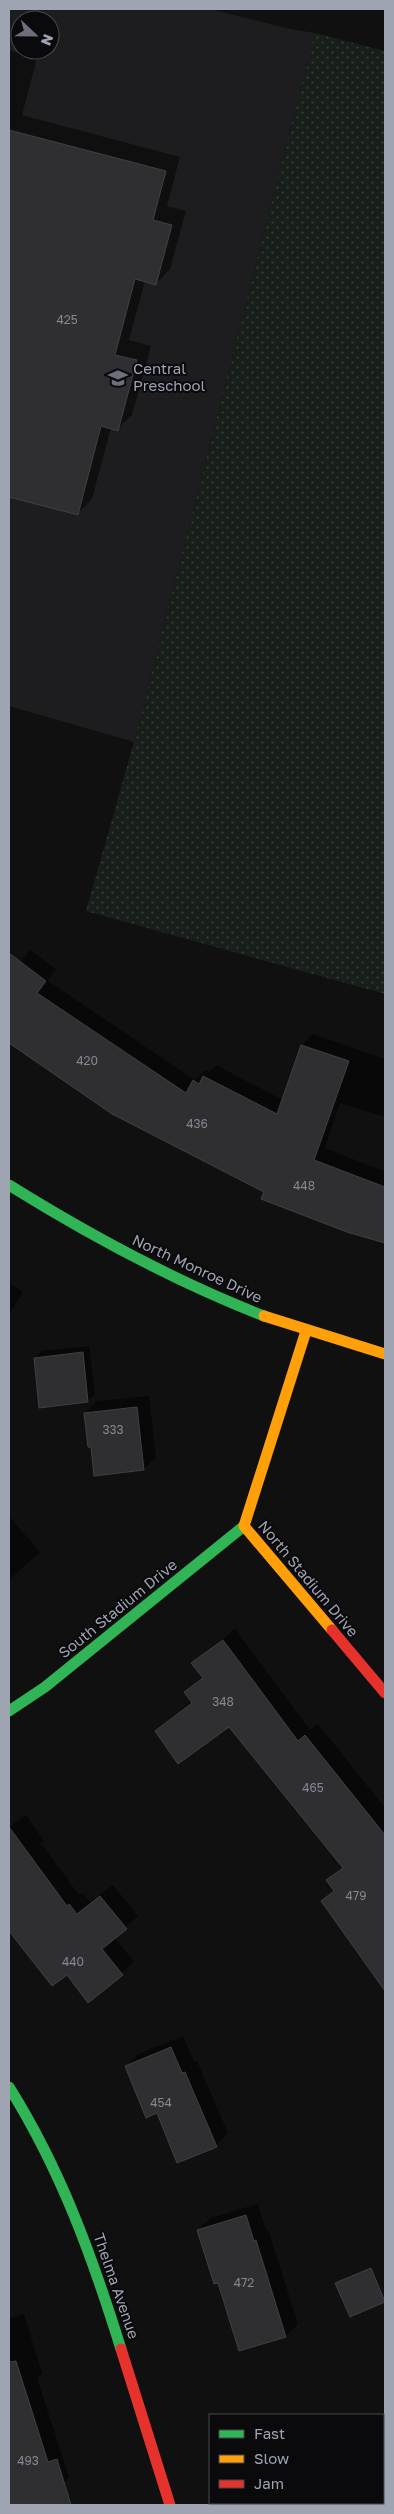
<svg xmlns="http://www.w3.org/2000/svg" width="394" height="2514" font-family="'Golos Text',sans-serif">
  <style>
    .built { fill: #1d1d1f; fill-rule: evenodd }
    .park { fill: url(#park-dots) }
    .shadow { fill: #0007 }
    .building { fill: #2f2f31; stroke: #3e4044 }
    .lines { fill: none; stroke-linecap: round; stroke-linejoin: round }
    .fast { stroke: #30b455; stroke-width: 11 }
    .slow { stroke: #ff9f0a; stroke-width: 11 }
    .jam { stroke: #e5322d; stroke-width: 11 }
    .labels { text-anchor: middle; stroke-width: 4; stroke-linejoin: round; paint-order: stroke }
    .number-label { font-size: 12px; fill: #838792 }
    .poi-label { font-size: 15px; fill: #9fa4b3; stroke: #0a0a0c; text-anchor: start }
    .street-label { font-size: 15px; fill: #9fa4b3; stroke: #0a0a0c }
  </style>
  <defs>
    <pattern id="park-dots" width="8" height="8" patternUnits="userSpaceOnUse" patternTransform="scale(1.25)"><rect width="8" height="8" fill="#181f1a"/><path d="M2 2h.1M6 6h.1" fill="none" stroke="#363d39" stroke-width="1.8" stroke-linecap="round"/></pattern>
  </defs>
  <rect width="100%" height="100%" fill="#101010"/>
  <path class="built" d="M9 9H210L290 29 315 33 134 742 9 706ZM20 20H50V50H20Z"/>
  <path class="park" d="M315 33 385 51V994L86 911 134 742Z"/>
  <g class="shadow">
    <path d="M9 50 37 58 22 115 180 157 167 206 186 211 170 269 156 284 145 281 129 340 151 346 132 415 117 429 111 428 92 499 77 514 9 496Z"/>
    <path d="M30 950 56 969 48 981 195 1080 205 1070 209 1072 216 1065 283 1100 302 1045 313 1034 385 1059V1117L340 1103 325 1148 383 1171 385 1164V1242L348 1231 266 1192 113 1112 9 1040V962L15 967Z"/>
    <path d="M9 1283 23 1292 9 1315Z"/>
    <path d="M89 1346 95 1394 88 1401 35 1358 42 1351Z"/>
    <path d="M149 1396 156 1457 144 1469 92 1446 85 1413 97 1401Z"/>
    <path d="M9 1516 40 1552 9 1580Z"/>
    <path d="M235 1629 310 1730 318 1724 385 1808V1973L376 1960 322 1901 334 1889 328 1880 343 1866 229 1725 156 1732 192 1701 185 1693 203 1677 193 1664Z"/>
    <path d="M26 1815 44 1841 41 1843 79 1895 82 1893 90 1902 113 1885 138 1916 114 1937 134 1962 89 2001 67 1973 23 1942 9 1920V1827Z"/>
    <path d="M183 2036 194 2062 197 2061 228 2133 216 2145 157 2112 126 2066 138 2054Z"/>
    <path d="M258 2204 266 2230 268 2229 298 2324 286 2336 239 2349 218 2281 198 2230 210 2218Z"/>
    <path d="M24 2314 42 2373 37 2378 69 2477 57 2489 9 2504V2318Z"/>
    <path d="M385 2437V2492L383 2493V2438Z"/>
    <path d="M261 2503H376L373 2505H261Z"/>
  </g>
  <g class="building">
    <path d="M9 130 166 171 153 220 172 225 156 285 135 279 115 355 137 360 118 431 101 426 78 515 9 497Z"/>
    <path d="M9 953 46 981 37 993 186 1093 193 1080 199 1084 203 1076 277 1114 301 1045 349 1061 314 1160 385 1187V1243L347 1232 261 1199 264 1192 112 1114 9 1043Z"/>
    <path d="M83 1352 88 1402 39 1408 34 1358Z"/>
    <path d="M137 1407 144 1470 94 1476 91 1447H88L84 1413Z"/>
    <path d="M223 1640 298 1741 305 1735 385 1835V1991L321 1901 334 1891 326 1880 343 1868 229 1727 178 1764 155 1731 192 1703 184 1692 203 1678 191 1663Z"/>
    <path d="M9 1827 67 1906 69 1904 77 1914 100 1896 127 1929 102 1949 123 1975 88 2003 67 1975 52 1986 9 1931Z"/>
    <path d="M171 2047 182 2073 185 2072 217 2147 177 2163 157 2113 146 2118 125 2066Z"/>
    <path d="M246 2215 254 2241 256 2240 286 2337 239 2351 218 2283 214 2284 197 2230Z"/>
    <path d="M371 2268 385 2302 350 2317 335 2283Z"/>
    <path d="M16 2361 48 2462 57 2459 71 2505H9V2362Z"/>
  </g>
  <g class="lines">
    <g class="fast">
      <path d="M9 1185C91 1236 174 1281 264 1316"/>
      <path d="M9 1711 45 1687 244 1526"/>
      <path d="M9 2087C61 2170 92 2256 121 2349"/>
    </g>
    <g class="slow">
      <path d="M264 1316 385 1354"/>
      <path d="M306 1331 244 1526 332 1630"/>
    </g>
    <g class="jam">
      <path d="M332 1630 385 1693"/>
      <path d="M121 2349 170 2505"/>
    </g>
  </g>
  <defs>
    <symbol id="school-bare" viewBox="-9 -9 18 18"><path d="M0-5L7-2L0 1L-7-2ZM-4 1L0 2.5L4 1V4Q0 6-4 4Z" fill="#6d707a" stroke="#0a0a0c" stroke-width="2.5" paint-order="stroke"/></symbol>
  </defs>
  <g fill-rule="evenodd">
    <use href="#school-bare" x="104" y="364" width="28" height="28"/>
  </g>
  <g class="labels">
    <g class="number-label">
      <text x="67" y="324">425</text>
      <text x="87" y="1065">420</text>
      <text x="197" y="1128">436</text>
      <text x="304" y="1190">448</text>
      <text x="113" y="1434">333</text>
      <text x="223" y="1706">348</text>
      <text x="313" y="1792">465</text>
      <text x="356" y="1900">479</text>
      <text x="73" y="1966">440</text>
      <text x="161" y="2107">454</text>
      <text x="244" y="2287">472</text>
      <text x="28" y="2465">493</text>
    </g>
    <g class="poi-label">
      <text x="133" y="374">Central<tspan x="133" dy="17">Preschool</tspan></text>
    </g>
    <g class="street-label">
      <text transform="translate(197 1269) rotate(25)" y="5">North Monroe Drive</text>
      <text transform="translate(308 1579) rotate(50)" y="5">North Stadium Drive</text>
      <text transform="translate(118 1609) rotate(-39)" y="5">South Stadium Drive</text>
      <text transform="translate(116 2286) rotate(71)" y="5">Thelma Avenue</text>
    </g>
  </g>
  <rect width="394" height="2514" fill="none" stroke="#9fa4b3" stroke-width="20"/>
  <rect x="209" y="2414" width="175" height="90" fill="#0a0a0c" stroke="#46484f"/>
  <rect x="219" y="2430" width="25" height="8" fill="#30b455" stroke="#46484f"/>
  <text x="254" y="2439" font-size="15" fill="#9fa4b3">Fast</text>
  <rect x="219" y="2455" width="25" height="8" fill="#ff9f0a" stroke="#46484f"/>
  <text x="254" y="2464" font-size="15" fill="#9fa4b3">Slow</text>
  <rect x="219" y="2480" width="25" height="8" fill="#e5322d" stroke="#46484f"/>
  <text x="254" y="2489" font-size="15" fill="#9fa4b3">Jam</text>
  <g transform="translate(35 35) rotate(112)"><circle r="24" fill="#0a0a0c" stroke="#46484f"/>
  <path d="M0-4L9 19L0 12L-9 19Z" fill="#6d707a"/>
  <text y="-8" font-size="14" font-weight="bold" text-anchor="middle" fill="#9fa4b3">N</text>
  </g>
</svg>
